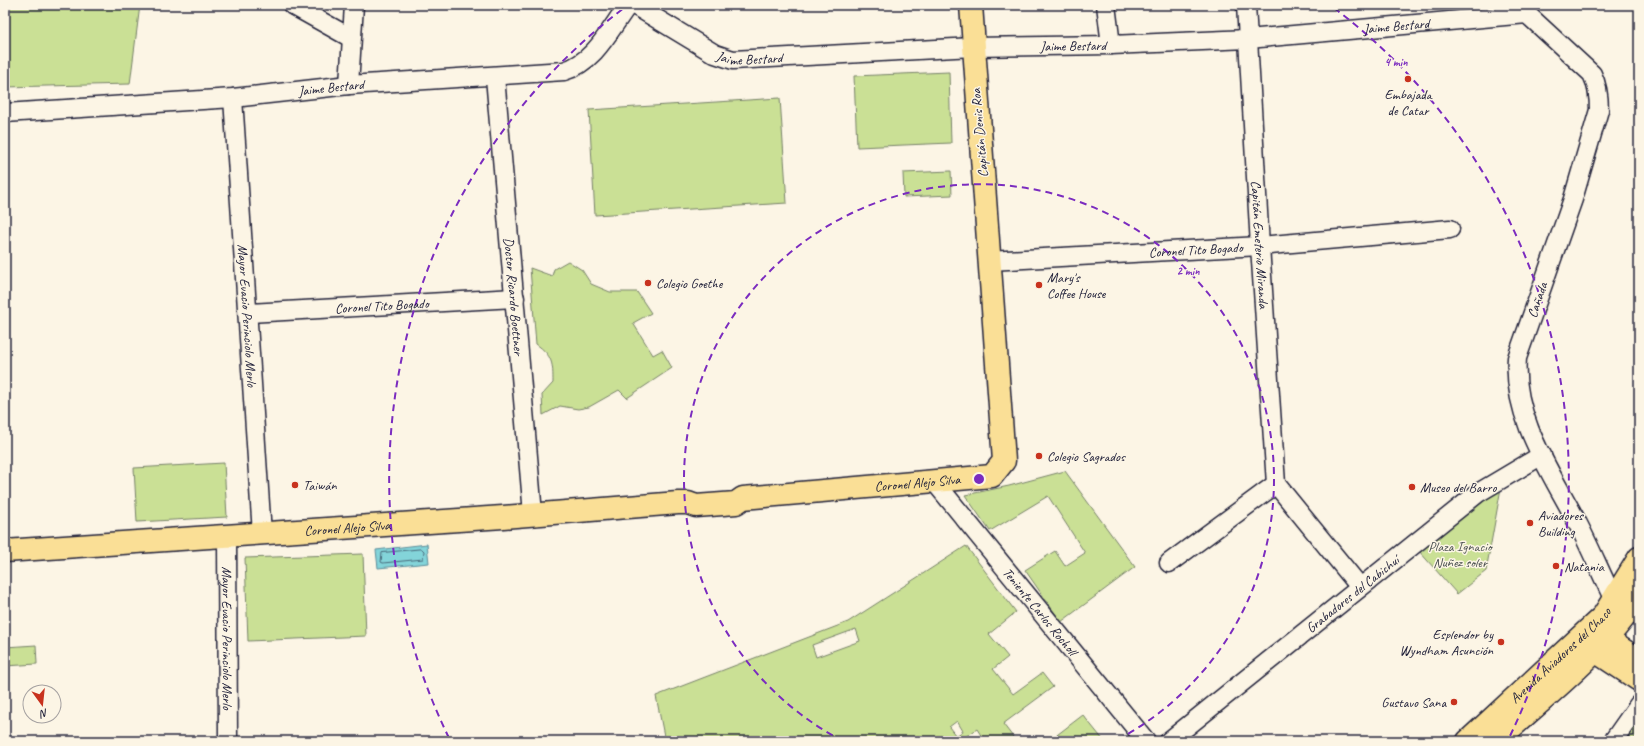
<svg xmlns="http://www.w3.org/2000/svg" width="1644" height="746" font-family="Caveat,sans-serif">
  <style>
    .green { fill: #cae095; stroke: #768168; fill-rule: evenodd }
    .water { fill: #83d4d9; stroke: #5c8d9a }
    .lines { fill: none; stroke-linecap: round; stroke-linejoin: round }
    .shore { stroke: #49697a; stroke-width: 1 }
    .minor-casing { stroke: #22223b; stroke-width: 21 }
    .major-casing { stroke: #22223b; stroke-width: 25 }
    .highway-casing { stroke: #22223b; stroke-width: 25 }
    .minor { stroke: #fcf5e5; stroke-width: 18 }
    .major { stroke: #fadf96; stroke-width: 22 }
    .highway { stroke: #fadf96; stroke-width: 22 }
    .ring { fill: none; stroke: #7b2cbf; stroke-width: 2; stroke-dasharray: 7 5 }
    .poi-dot { fill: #c8321e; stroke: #fcf5e5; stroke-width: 1.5 }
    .labels { text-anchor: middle; stroke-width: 3; stroke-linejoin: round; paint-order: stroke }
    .street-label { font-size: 14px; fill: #22223b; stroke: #fcf5e5 }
    .poi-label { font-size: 14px; fill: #22223b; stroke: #fcf5e5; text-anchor: start }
    .park-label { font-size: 14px; fill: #4c5252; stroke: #fcf5e5 }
    .centre { fill: #7b2cbf; stroke: #fcf5e5; stroke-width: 2 }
    .ring-label { font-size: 12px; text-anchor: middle; font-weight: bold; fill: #7b2cbf; stroke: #fcf5e5; stroke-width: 3; stroke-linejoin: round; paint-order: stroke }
  </style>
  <rect width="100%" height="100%" fill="#fcf5e5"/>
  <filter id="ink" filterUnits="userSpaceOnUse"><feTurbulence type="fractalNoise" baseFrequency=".025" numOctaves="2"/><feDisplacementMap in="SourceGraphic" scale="8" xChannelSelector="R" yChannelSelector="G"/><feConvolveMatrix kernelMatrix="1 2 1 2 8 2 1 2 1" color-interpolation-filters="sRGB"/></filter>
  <g filter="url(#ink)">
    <g class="green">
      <path d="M5 5H140L130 84 5 87Z"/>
      <path d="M949 72 951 143 857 147 854 76Z"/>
      <path d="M780 98 787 203 595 215 589 110Z"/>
      <path d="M951 171 952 195 904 197 903 173Z"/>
      <path d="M568 261 582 270 591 284 610 292H637L651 313 633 323 653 355 662 350 672 368 627 398 619 390 589 407 578 409 560 406 543 415 542 395 553 383C553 364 553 356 536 344L530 268 552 276 554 269Z"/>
      <path d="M224 463 227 517 137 522 134 468Z"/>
      <path d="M1065 471 1135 567 1061 622 1025 570 1055 551 1065 566 1085 553 1048 496 990 531 965 495 1009 486Z"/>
      <path d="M1501 488 1486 571 1457 594 1419 551 1481 500Z"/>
      <path d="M966 546 1016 612 989 634 1008 657 993 669 1013 694 1042 673 1053 687 1003 724 1016 741H983L984 740 977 729 959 741H665L656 696 848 622ZM856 629 860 641 816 657 812 645ZM957 721 963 731 956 736 949 727Z"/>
      <path d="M363 554 366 636 248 641 245 558Z"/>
      <path d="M36 645 37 664 5 666V647Z"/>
      <path d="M1639 706V727L1634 740 1615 741Z"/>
      <path d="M1083 715 1104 741H1049Z"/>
    </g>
    <path class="water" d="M427 544 429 563 378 568 376 550Z"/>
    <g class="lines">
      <path class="shore" d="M422 549 424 551 423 559 383 563 381 562 382 553Z"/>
      <defs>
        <g id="minor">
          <path d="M292 5 351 38"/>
          <path id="s1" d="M634 5 715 54 733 60 973 47 1111 45 1248 39 1527 14"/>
          <path d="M1106 5 1111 45"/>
          <path id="s2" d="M1246 5 1260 246 1276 484"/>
          <path d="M1527 14 1592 74C1598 86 1599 97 1599 110L1573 199 1517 358C1512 417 1551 472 1577 522 1590 547 1601 574 1614 600"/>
          <path id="s3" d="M495 77 533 514"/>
          <path d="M349 85 354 5"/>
          <path id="s4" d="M233 98 262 534"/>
          <path id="s5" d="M5 113 233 98 349 85 564 71C595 62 610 29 628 5"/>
          <path id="s6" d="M989 261 1260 246 1450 229"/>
          <path id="s7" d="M249 313 515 298"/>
          <path id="s8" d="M934 481 1146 741"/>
          <path d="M1276 484 1360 587"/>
          <path id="s9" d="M227 536 228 741"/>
          <path d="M1169 563 1276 484"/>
          <path id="s10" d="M1169 741 1478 493 1542 455"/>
          <path d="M1613 741 1639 704"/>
        </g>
        <g id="major">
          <path id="s11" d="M5 551 503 517 678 503H688L696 506 736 503 743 498 992 476 1004 461 971 5"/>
          <path d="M1591 629 1639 660"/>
          <path d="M1580 641 1639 680"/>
        </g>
        <g id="highway">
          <path id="s12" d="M1468 741 1603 616 1639 558"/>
          <path d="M1496 741C1545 697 1605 651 1639 596"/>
        </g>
      </defs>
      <use href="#minor" class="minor-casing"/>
      <use href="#major" class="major-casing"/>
      <use href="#highway" class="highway-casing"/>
      <use href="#minor" class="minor"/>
      <use href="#major" class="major"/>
      <use href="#highway" class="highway"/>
    </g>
  </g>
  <g class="ring">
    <path d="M843 741A295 295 0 1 1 1115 741"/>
    <path d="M449 738A590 590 0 0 1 624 8M1334 8A590 590 0 0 1 1509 738"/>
  </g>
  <g class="poi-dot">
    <circle cx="1408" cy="79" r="4"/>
    <circle cx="648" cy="283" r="4"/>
    <circle cx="1039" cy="285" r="4"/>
    <circle cx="1039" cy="456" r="4"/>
    <circle cx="295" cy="485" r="4"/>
    <circle cx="1412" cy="487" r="4"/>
    <circle cx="1530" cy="523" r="4"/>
    <circle cx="1556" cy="566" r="4"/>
    <circle cx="1501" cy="642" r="4"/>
    <circle cx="1454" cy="702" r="4"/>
  </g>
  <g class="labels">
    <g class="street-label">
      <text dy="5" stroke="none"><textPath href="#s1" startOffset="778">Jaime Bestard</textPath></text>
      <text dy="5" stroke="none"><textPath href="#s1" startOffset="454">Jaime Bestard</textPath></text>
      <text dy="5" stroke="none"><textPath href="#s1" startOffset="130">Jaime Bestard</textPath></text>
      <text dy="5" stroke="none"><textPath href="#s5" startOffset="327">Jaime Bestard</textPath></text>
      <text transform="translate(979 133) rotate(-95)" y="5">Capitán Denis Roa</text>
      <text dy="5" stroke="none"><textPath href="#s2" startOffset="240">Capitán Emeterio Miranda</textPath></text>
      <text dy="5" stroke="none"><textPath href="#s6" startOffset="207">Coronel Tito Bogado</textPath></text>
      <text dy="5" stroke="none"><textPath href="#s3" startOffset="220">Doctor Ricardo Boettner</textPath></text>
      <text transform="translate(1537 300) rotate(-71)" y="5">Cañada</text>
      <text dy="5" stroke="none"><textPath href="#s7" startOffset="133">Coronel Tito Bogado</textPath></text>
      <text dy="5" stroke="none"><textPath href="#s4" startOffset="218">Mayor Evacio Perinciolo Merlo</textPath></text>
      <text dy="5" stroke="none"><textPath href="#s11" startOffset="917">Coronel Alejo Silva</textPath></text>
      <text dy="5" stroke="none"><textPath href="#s11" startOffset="343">Coronel Alejo Silva</textPath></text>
      <text dy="5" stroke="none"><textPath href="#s10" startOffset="235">Grabadores del Cabichuí</textPath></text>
      <text dy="5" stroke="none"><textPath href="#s8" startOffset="168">Teniente Carlos Rocholl</textPath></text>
      <text dy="5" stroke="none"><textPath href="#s9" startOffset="102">Mayor Evacio Perinciolo Merlo</textPath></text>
      <text dy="5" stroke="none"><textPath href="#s12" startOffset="126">Avenida Aviadores del Chaco</textPath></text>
    </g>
    <g class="poi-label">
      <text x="1408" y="99" text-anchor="middle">Embajada<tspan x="1408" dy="16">de Catar</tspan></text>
      <text x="1047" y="282">Mary's<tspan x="1047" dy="16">Coffee House</tspan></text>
      <text x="656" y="288">Colegio Goethe</text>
      <text x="1047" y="461">Colegio Sagrados</text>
      <text x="303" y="490">Taiwán</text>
      <text x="1420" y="492">Museo del Barro</text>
      <text x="1538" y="520">Aviadores<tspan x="1538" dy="16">Building</tspan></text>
      <text x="1564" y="571">Natania</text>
      <text x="1493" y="639" text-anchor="end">Esplendor by<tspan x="1493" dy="16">Wyndham Asunción</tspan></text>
      <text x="1446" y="707" text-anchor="end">Gustavo Sana</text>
    </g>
    <g class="park-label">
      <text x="1460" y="551">Plaza Ignacio<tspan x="1460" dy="16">Nuñez soler</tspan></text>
    </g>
  </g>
  <circle cx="979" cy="479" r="6" class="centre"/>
  <g class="ring-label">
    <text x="1396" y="66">4 min</text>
    <text x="1188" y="275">2 min</text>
  </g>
  <rect width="1644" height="746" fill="none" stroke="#fcf5e5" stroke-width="20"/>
  <rect x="10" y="10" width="1624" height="726" fill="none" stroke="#22223b" stroke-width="1.5" filter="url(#ink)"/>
  <g transform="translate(42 704) rotate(165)"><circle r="19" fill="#fcf5e5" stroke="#a5a1a1"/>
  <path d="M0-3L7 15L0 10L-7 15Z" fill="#c8321e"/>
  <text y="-6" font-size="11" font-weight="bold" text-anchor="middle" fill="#22223b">N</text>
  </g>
</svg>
